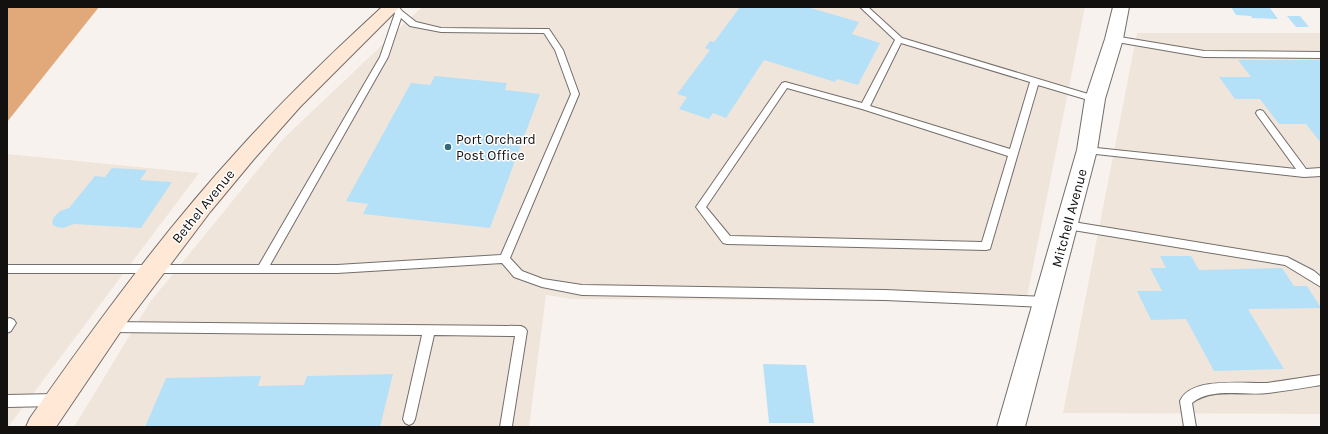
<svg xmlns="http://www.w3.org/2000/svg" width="1328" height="434" font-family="Karla,sans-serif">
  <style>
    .built { fill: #f0e5db }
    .forest { fill: #e1a87a }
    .building { fill: #b5e1f8 }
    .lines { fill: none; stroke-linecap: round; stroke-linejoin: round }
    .service-casing { stroke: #736e6b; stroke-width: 2 }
    .tertiary-casing { stroke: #736e6b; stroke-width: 2 }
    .secondary-casing { stroke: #736e6b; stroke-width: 2 }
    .service { fill: #fff; fill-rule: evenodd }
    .tertiary { fill: #fff; fill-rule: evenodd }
    .secondary { fill: #ffe8d6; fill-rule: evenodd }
    .poi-dot { fill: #316983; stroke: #fff; stroke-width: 1.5 }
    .labels { text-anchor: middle; stroke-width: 3; stroke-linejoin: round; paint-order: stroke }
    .poi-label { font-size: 14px; fill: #13110f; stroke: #fff; text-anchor: start }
    .street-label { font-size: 14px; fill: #13110f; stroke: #fff }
  </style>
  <rect width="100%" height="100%" fill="#f8f2ee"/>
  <g class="built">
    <path d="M422 7H1085L1026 302 572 299 546 295 529 427H74L150 302 283 139Z"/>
    <path d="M1137 33H1321V414L1063 413Z"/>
    <path d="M7 154 199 173 8 427H7Z"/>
  </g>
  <path class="forest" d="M7 7H99L7 122Z"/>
  <g class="building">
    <path d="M740 7H807L859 22 852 34 880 43 858 85 837 79 835 82 764 60 726 118 713 113 709 119 679 109 687 97 677 94 710 50 705 48 710 41 714 42Z"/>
    <path d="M1231 7 1270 8 1278 19 1252 18 1251 16 1236 15Z"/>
    <path d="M1287 16H1300L1309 27H1296Z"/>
    <path d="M1238 60H1321V143L1306 124H1279L1260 99H1235L1219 77H1251Z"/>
    <path d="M435 76 507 83 505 90 540 94 490 228 363 214 368 204 346 201 411 83 430 85Z"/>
    <path d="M112 168 147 170 140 180 172 182 141 228 74 224 63 228 57 227 53 225 52 222 54 217 60 211 69 208 95 176 105 177Z"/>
    <path d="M1160 256H1191L1199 270 1282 268 1294 286H1307L1321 308 1248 309 1284 369 1214 371 1186 319 1151 320 1137 291H1162L1150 268H1166Z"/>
    <path d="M763 364 806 365 814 423H769Z"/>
    <path d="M393 374 380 427H145L166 378 261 376 258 386 304 385 307 376Z"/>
  </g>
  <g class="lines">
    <defs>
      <g id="service">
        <path d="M391 7H399L402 11 416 22 441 28 546 29H549L563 50 579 94 510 258 522 271 543 279 582 285 885 290 1047 297 1051 299 1052 302 1051 305 1047 307 885 300 582 295 542 287 514 277 502 263 337 273H7V265H259L380 57 395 13ZM401 18 410 26 441 32 544 33 555 50 571 94 501 255 337 265H270L388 57Z"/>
        <path d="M860 7H868L902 38 1098 97 1099 99 1095 102 1038 85 990 249 986 250 727 244 723 243 696 207 782 83 785 82 862 103 895 40ZM901 43 1030 82 1010 149 870 106ZM787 88 862 109 1008 156 982 242 730 236 706 207Z"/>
        <path d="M1114 36 1204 51 1321 52V58L1204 57 1111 41 1110 39Z"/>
        <path d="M1260 110 1263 111 1306 169 1321 168V176L1304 177 1087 153 1082 150 1087 147 1296 169 1257 115 1256 113 1257 111Z"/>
        <path d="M1067 221 1287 257 1314 271 1321 277V287L1285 265 1067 229 1063 228 1062 225 1063 222Z"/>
        <path d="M10 318 14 320 16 323 11 331 7 333V319Z"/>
        <path d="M110 322 521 326 525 328 527 331 512 426 500 427 515 336 434 335 415 419 413 423 409 425 405 423 403 419 422 335 110 332 106 330 104 327 106 324Z"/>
        <path d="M1321 375V385C1303 388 1286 391 1268 393 1244 396 1212 387 1192 403L1196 427H1184L1180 401C1191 376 1244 384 1266 383 1284 381 1303 377 1321 375Z"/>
        <path d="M56 394 60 396 62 400 60 404 56 406 7 407V395Z"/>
      </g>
      <path id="tertiary" d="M1113 7H1129L1123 39 1105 99 1097 150 1025 427H997L1077 150 1085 99 1105 39Z"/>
      <path id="secondary" d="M382 7H400L300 107 254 159 210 212 127 322 56 427H26L30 418C96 324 163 232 240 148 285 98 333 52 382 7Z"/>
    </defs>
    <use href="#service" class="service-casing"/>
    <use href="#tertiary" class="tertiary-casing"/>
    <use href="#secondary" class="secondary-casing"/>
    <use href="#service" class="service"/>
    <use href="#tertiary" class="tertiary"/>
    <use href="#secondary" class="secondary"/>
  </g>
  <circle class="poi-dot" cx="448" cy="147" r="4"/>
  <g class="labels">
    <g class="poi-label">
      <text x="456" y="144">Port Orchard<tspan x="456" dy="16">Post Office</tspan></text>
    </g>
    <g class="street-label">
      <text transform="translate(203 206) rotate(-51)" y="5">Bethel Avenue</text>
      <text transform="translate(1069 218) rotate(-75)" y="5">Mitchell Avenue</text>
    </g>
  </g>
  <rect width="1328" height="434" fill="none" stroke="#13110f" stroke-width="16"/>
</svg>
